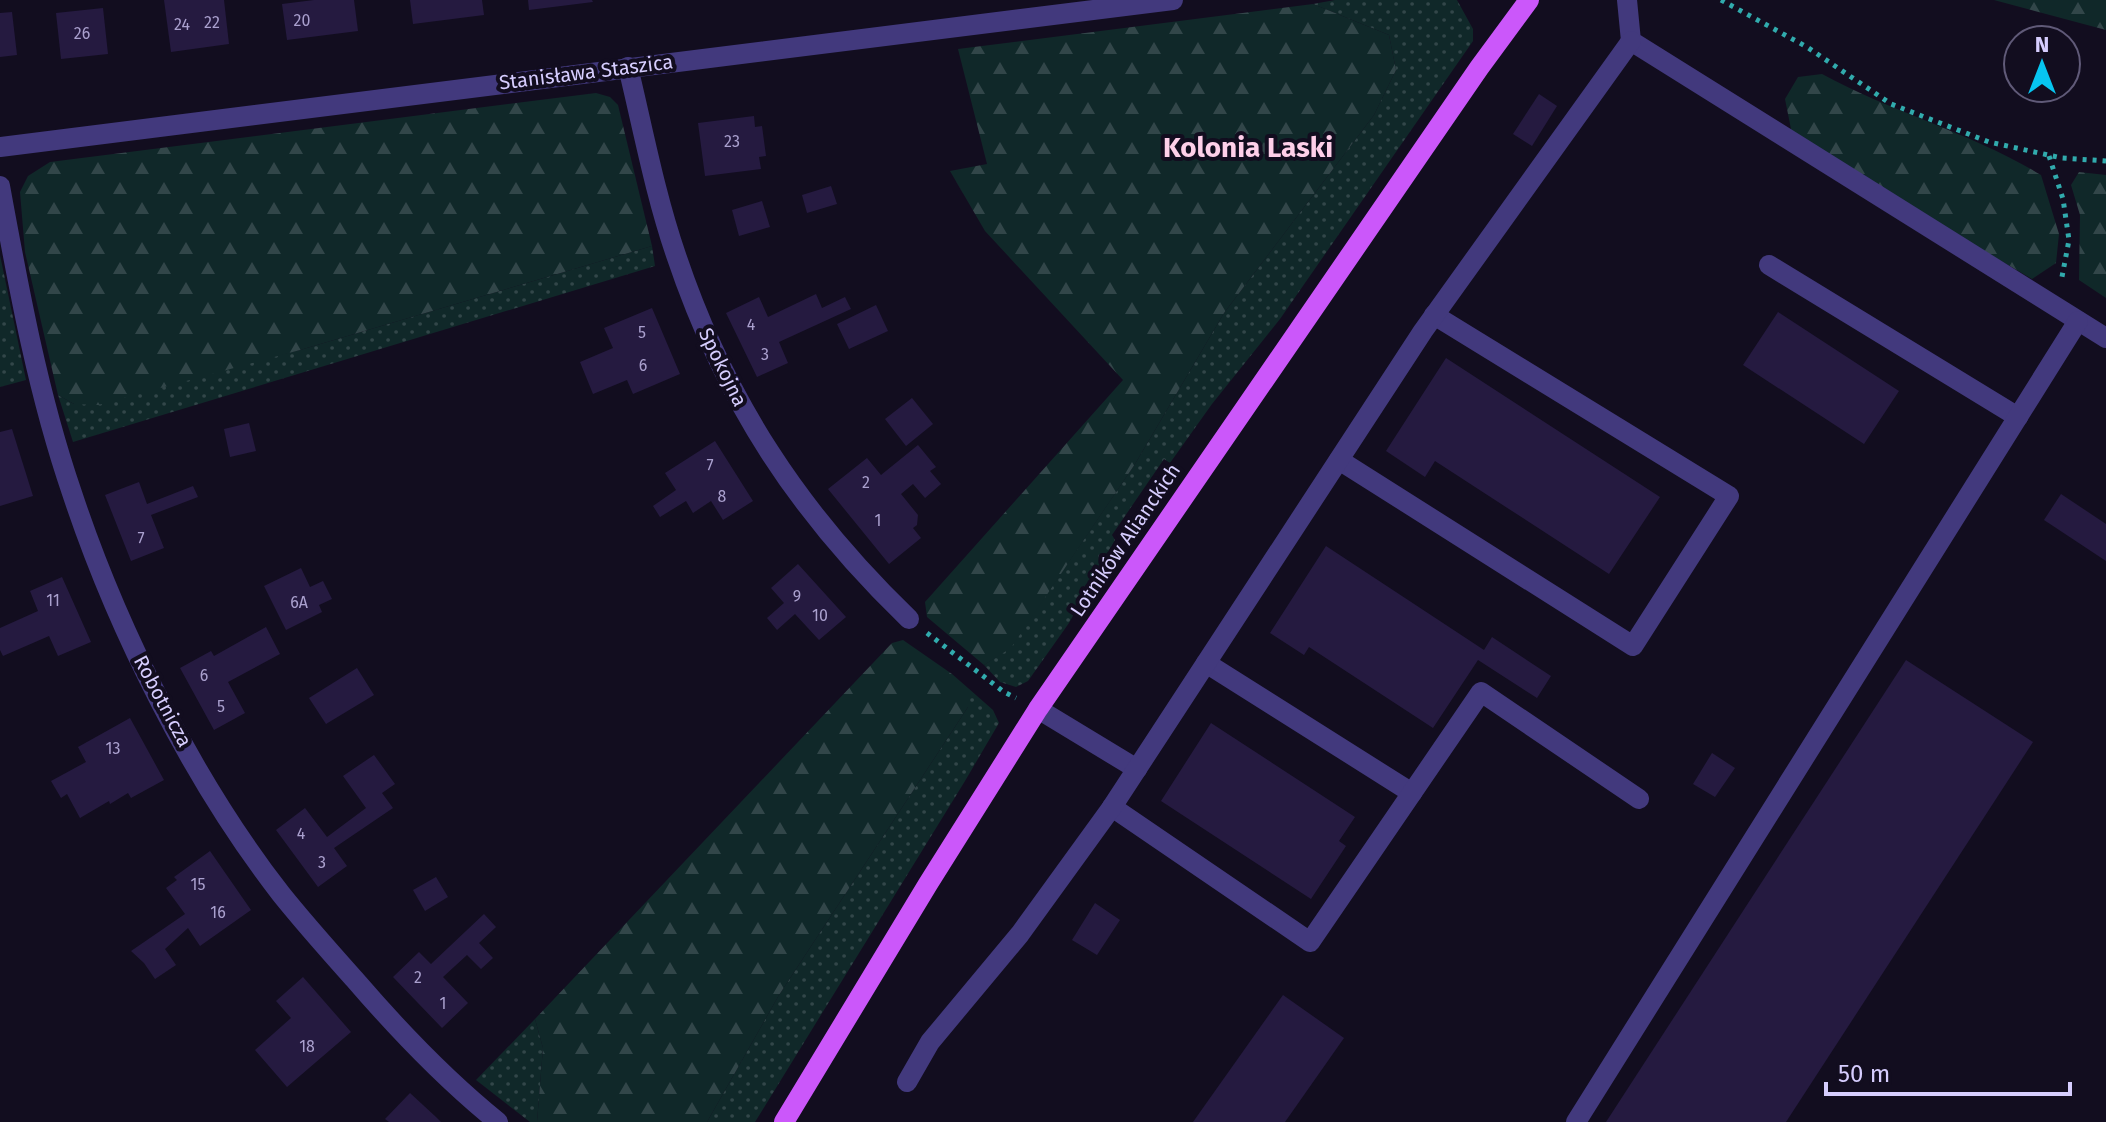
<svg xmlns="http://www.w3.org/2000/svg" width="2106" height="1122" font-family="'Fira Sans',sans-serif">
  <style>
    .grass { fill: url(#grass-dots) }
    .forest { fill: url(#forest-firs) }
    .building { fill: #251a40 }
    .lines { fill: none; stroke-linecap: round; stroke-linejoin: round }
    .path { stroke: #31abad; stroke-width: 5; stroke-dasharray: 4 6; stroke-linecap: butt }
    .minor { stroke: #42397d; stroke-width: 20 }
    .major { stroke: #cb57fa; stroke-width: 20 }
    .labels { text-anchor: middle; stroke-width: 8; stroke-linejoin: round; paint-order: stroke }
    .number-label { font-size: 16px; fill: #aaa0ce }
    .street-label { font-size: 20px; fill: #d6cdfe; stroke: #120d1f }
    .district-label { font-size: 28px; font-weight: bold; fill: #fecfe9; stroke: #120d1f }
  </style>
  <defs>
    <pattern id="grass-dots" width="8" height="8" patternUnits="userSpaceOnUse" patternTransform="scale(2)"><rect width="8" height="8" fill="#102829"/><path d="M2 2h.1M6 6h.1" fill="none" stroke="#324649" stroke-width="1.8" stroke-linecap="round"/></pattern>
    <pattern id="forest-firs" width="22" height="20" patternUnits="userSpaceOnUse" patternTransform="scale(2)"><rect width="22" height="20" fill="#102829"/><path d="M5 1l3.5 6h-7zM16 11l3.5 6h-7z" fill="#324649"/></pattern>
  </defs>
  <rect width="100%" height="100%" fill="#120d1f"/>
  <g class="grass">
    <path d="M1335 0H1457L1473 29V41L1280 319 1212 404 1170 463 1164 459 1112 535 1115 540 1069 623 1028 681 1016 687 1000 682 984 665 1011 647 1135 464 1224 313 1374 115 1396 70 1389 35 1313 4Z"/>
    <path d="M652 246 655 266 73 442 58 395 74 404 300 350Z"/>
    <path d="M0 255 26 380 0 387Z"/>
    <path d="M968 688 993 710 999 723 965 781 755 1122H707L779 995 968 707Z"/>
    <path d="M535 1019 543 1048 537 1122H530L476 1080Z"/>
  </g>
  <g class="forest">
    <path d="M1994 0H2106V30Z"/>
    <path d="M1313 4 1389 35 1396 70 1374 115 1224 313 1135 464 1011 648 984 665 927 617 925 602 1123 380 985 231 950 171 987 164 958 49Z"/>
    <path d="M1822 74C1893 113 1972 133 2041 175L2059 234 2056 263 2032 279 1793 139 1785 99 1798 77Z"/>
    <path d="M596 93 610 97 618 105 652 246 300 350 98 405 74 404 58 395 25 252 20 192 28 176 50 162Z"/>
    <path d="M2079 172 2106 175V298L2079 280 2080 215 2071 185Z"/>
    <path d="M903 640 952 674 968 688V707L779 995 707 1122H537L543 1048 535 1019 892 643Z"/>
  </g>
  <g class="building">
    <path d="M164 0H224L229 44 171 52Z"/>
    <path d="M314 0H354L358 31 287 40 282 4Z"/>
    <path d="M410 0H482L484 15 413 24Z"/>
    <path d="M528 0H592L593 2 529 10Z"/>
    <path d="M103 8 108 54 61 59 56 13Z"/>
    <path d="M12 12 17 55 0 57V13Z"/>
    <path d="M1539 94 1557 106 1532 146 1513 134Z"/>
    <path d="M754 116 755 127 762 126 766 156 759 157 761 169 705 176 698 123Z"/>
    <path d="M831 186 837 204 807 213 802 195Z"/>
    <path d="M762 201 770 227 739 236 732 210Z"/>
    <path d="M816 294 822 308 845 297 851 309 779 342 788 363 757 377 726 313 759 297 768 317Z"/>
    <path d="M876 305 888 331 849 349 837 324Z"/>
    <path d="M652 308 680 374 633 394 627 380 593 394 580 362 613 348 604 328Z"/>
    <path d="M1778 312 1899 391 1864 444 1743 365Z"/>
    <path d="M1446 358 1660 497 1609 574 1435 461 1425 477 1386 451Z"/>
    <path d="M912 398 933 424 906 446 885 419Z"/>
    <path d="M249 423 256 451 230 457 224 429Z"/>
    <path d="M12 429 33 496 0 506V432Z"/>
    <path d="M715 441 753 501 723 520 711 501 693 513 686 501 660 517 653 506 676 490 665 473Z"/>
    <path d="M918 445 936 467 930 471 941 484 925 498 913 484 901 494 918 515 917 525 913 528 921 538 889 564 828 489 867 458 881 475Z"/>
    <path d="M139 482 147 504 193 486 198 497 151 515 164 548 131 561 105 495Z"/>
    <path d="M2061 494 2106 524V561L2044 520Z"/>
    <path d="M1326 546 1484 650 1492 637 1551 676 1537 698 1478 660 1433 728 1309 647 1304 655 1270 633Z"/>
    <path d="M798 564 846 617 819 640 795 614 777 630 767 618 784 603 771 588Z"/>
    <path d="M301 568 310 587 323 581 332 599 319 605 322 612 286 630 264 586Z"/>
    <path d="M62 577 91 642 58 656 49 636 3 656 0 650V628L38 611 30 591Z"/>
    <path d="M266 627 280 654 228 682 245 713 214 730 180 668 211 651 214 656Z"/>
    <path d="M1906 660 2033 742 1786 1122H1606Z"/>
    <path d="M357 668 374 695 326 724 309 698Z"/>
    <path d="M130 718 164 780 131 798 128 793 110 804 109 801 80 818 67 794 61 798 51 781 86 762 78 747Z"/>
    <path d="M1211 723 1355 817 1339 841 1346 846 1311 899 1161 801Z"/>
    <path d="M1712 753 1735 768 1715 797 1693 784Z"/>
    <path d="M374 755 395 784 382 793 393 808 334 848 347 866 318 887 276 830 305 808 327 837 366 808 343 776Z"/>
    <path d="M210 851 251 910 200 946 188 928 165 949 176 965 155 979 144 963 131 951 185 914 166 888 177 880 174 877Z"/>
    <path d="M436 877 448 897 425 911 413 890Z"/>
    <path d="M1095 903 1120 920 1097 955 1072 940Z"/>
    <path d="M484 914 496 927 479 943 493 958 481 969 467 955 443 977 468 1003 442 1028 393 977 419 952 431 964Z"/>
    <path d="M303 977 351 1032 287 1087 255 1050 291 1018 276 1001Z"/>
    <path d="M1283 995 1344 1038 1285 1122H1193Z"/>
    <path d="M410 1093 436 1117 441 1122H389L385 1119Z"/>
  </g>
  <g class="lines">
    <g class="path">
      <path d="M1721 0 1807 47 1891 104 1989 142 2062 158 2106 161"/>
      <path d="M2049 156 2063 199 2069 240 2061 282"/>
      <path d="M927 633 1004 692 1016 698"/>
    </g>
    <g class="minor">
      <path d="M1627 0 1631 41 2106 338"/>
      <path d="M628 67C643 129 655 194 676 255 725 401 799 513 909 619"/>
      <path d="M0 147 1173 0"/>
      <path d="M0 186C19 290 38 394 72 493 117 629 193 781 281 894 305 924 331 953 356 981 400 1032 446 1080 498 1122"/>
      <path d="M1769 265 2018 417"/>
      <path d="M1339 460 1633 646 1729 496 1434 315"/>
      <path d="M1206 663 1412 793"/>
      <path d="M1038 709 1137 769"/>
      <path d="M1112 807 1310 942 1481 692 1639 799"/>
      <path d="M907 1082 930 1042 1020 934 1112 807 1423 331 1631 41"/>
      <path d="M1576 1122 2078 321"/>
    </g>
    <path class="major" d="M784 1122 928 884 1038 709 1479 68 1529 0"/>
  </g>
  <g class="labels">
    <g class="number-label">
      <text x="302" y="26">20</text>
      <text x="212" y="28">22</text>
      <text x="182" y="30">24</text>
      <text x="82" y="39">26</text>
      <text x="732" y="147">23</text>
      <text x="751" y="330">4</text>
      <text x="642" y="338">5</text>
      <text x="765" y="360">3</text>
      <text x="643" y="371">6</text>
      <text x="710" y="471">7</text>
      <text x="866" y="488">2</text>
      <text x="722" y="502">8</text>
      <text x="878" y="526">1</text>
      <text x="141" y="544">7</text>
      <text x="797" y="602">9</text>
      <text x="53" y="606">11</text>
      <text x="299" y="608">6A</text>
      <text x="820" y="621">10</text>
      <text x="204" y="681">6</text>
      <text x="221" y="712">5</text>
      <text x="113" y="754">13</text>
      <text x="301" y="839">4</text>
      <text x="322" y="868">3</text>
      <text x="198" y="890">15</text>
      <text x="218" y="918">16</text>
      <text x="418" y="983">2</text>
      <text x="443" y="1009">1</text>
      <text x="307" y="1052">18</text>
    </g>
    <g class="street-label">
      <text transform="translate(586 72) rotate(-7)" y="7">Stanisława Staszica</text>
      <text transform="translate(723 367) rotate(64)" y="7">Spokojna</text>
      <text transform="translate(1125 540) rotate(-56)" y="7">Lotników Alianckich</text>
      <text transform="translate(163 701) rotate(62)" y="7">Robotnicza</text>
    </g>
    <g class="district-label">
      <text x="1248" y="157">Kolonia Laski</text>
    </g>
  </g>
  <g transform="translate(2042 64)"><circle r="38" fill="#120d1f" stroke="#605a78" stroke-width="2"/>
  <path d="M0-6L14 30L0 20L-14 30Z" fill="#07c5f0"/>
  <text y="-12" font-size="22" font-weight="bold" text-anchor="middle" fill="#d6cdfe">N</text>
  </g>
  <path d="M1826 1082v12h244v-12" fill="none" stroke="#d6cdfe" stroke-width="4"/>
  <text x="1838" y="1082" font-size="24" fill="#d6cdfe" stroke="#120d1f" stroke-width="6" paint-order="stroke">50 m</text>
</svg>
